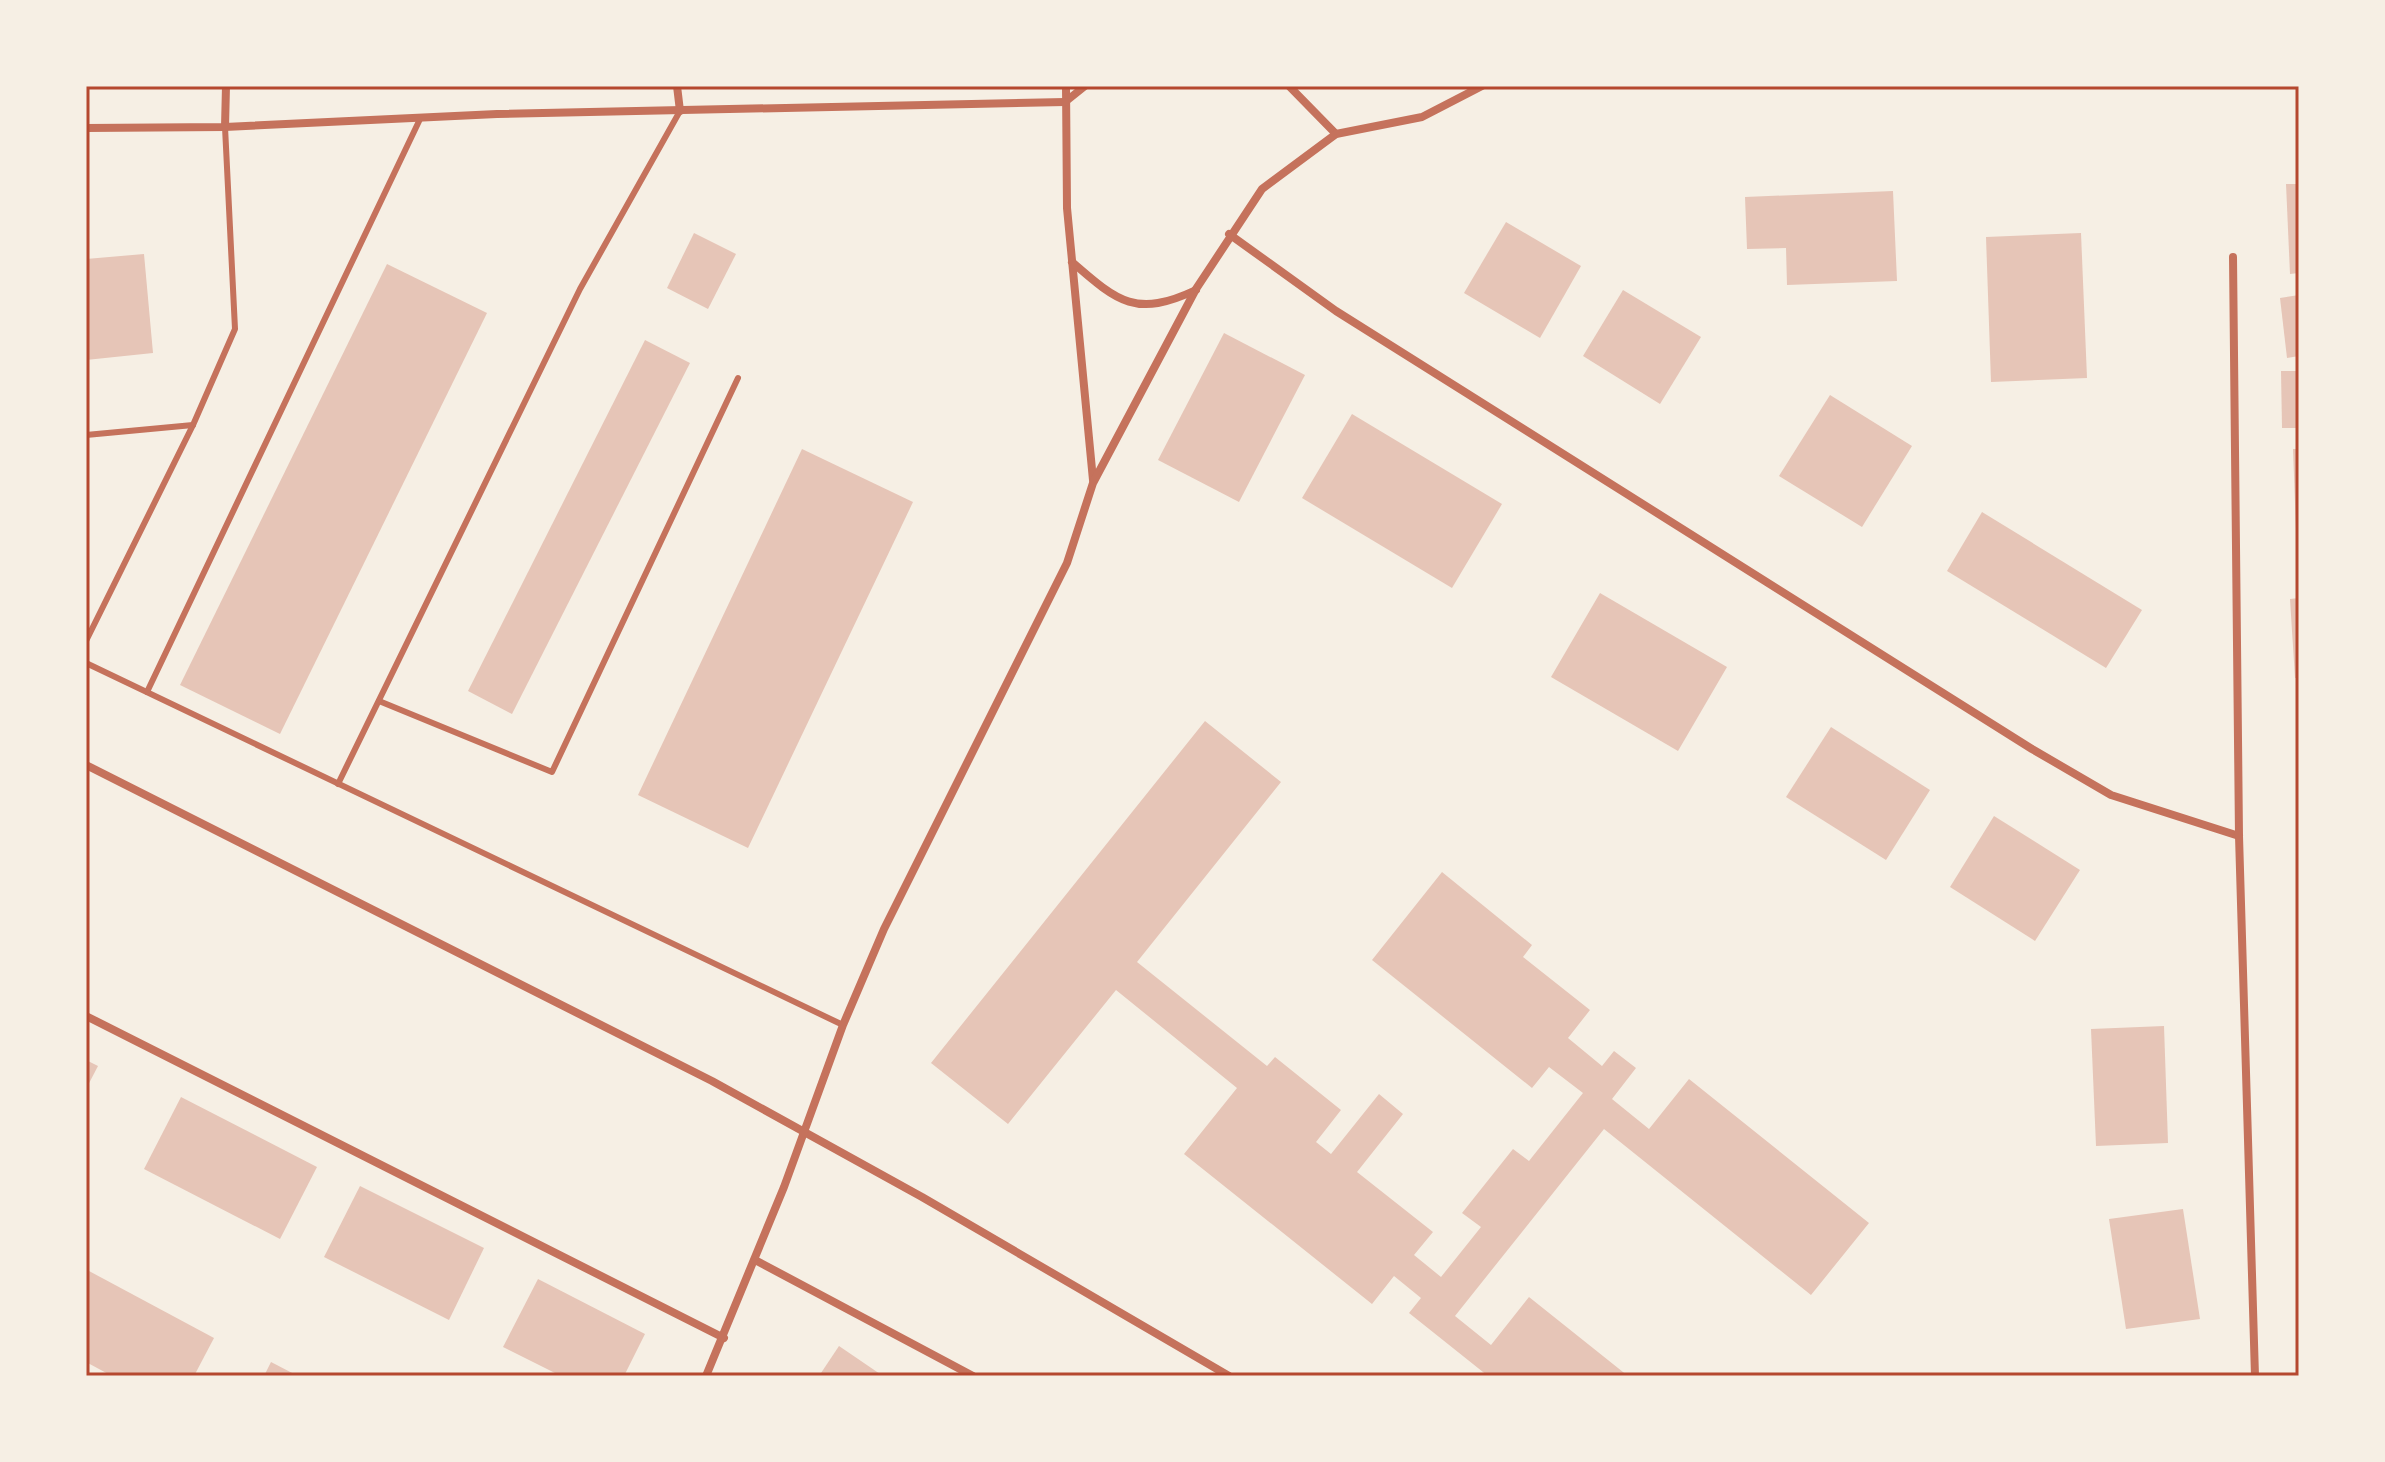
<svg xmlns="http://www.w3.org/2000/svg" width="2385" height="1462" font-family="Manrope,sans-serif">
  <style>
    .building { fill: #e6c5b7 }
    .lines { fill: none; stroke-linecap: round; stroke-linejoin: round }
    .service { stroke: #c5725c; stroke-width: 6 }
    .minor { stroke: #c5725c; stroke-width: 8 }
    .neatline { fill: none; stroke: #b5482f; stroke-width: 3 }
  </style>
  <rect width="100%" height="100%" fill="#f6efe4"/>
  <g class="building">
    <path d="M2286 184H2299V273L2290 274Z"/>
    <path d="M1893 191 1897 281 1787 285 1786 248 1747 249 1745 197Z"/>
    <path d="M1506 222 1581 266 1540 338 1464 293Z"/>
    <path d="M694 233 736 254 708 309 667 288Z"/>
    <path d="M2081 233 2087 378 1991 382 1986 237Z"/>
    <path d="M144 254 153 353 86 360V259Z"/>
    <path d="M387 264 487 313 280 734 180 685Z"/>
    <path d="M1623 290 1701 337 1660 404 1583 356Z"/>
    <path d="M2299 295V356L2287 358 2280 298Z"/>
    <path d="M1224 333 1305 375 1239 502 1158 460Z"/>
    <path d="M645 340 690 363 512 714 468 691Z"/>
    <path d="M2281 371H2299V428H2282Z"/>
    <path d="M1830 395 1912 446 1862 527 1779 476Z"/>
    <path d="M1352 414 1502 504 1452 588 1302 498Z"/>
    <path d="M802 449 913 502 748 848 638 795Z"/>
    <path d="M2293 449H2299V530H2296Z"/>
    <path d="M1982 512 2142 610 2106 668 1947 571Z"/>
    <path d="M1600 593 1727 667 1678 751 1551 677Z"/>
    <path d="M2299 598V678H2295L2290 599Z"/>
    <path d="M1205 721 1281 782 1137 962 1267 1066 1275 1057 1341 1110 1316 1142 1331 1154 1379 1094 1403 1114 1357 1172 1433 1232 1414 1255 1441 1277 1481 1227 1462 1213 1513 1149 1529 1161 1583 1093 1549 1067 1532 1088 1372 960 1442 872 1532 945 1523 957 1590 1010 1568 1038 1602 1066 1614 1051 1636 1068 1612 1099 1649 1129 1689 1079 1869 1223 1811 1295 1604 1129 1455 1316 1491 1345 1529 1297 1628 1376H1488L1409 1313 1421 1298 1394 1276 1372 1304 1184 1154 1237 1088 1116 990 1008 1124 931 1063Z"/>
    <path d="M1831 727 1930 790 1886 860 1786 797Z"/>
    <path d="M1994 816 2080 870 2035 941 1950 887Z"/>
    <path d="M2164 1026 2168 1143 2096 1146 2091 1029Z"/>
    <path d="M86 1060 98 1066 86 1089Z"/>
    <path d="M181 1097 317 1167 280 1239 144 1169Z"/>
    <path d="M360 1186 484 1248 449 1320 324 1257Z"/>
    <path d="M2183 1209 2200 1319 2126 1329 2109 1219Z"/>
    <path d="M89 1271 214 1338 194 1376H112L86 1362V1277Z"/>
    <path d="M538 1279 645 1334 624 1376H561L503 1347Z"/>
    <path d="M839 1346 883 1376H819Z"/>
    <path d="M271 1362 298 1376H264Z"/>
  </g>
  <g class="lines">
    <g class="service">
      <path d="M86 435 193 425"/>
      <path d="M86 641 193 425 235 329 225 127"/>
      <path d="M86 663 843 1025"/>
      <path d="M147 692 421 117"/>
      <path d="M379 701 552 772 738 378"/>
      <path d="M338 784 580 289 680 111"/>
    </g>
    <g class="minor">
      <path d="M677 86 680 111"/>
      <path d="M1066 86 1067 208 1093 480"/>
      <path d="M1289 86 1336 134"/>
      <path d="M1065 102 1085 86"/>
      <path d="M225 127 226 86"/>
      <path d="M86 128 225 127 497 114 1065 102"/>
      <path d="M1229 234 1336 311 2032 749 2111 795 2239 836"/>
      <path d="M2233 257 2239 836 2255 1376"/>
      <path d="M1072 262C1118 302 1136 318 1196 290"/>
      <path d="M86 765 712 1081 922 1197 1229 1376"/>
      <path d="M86 1016 724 1338"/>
      <path d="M755 1260 973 1376"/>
      <path d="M706 1376 784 1187 843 1025 884 929 1067 563 1093 483 1196 289 1262 189 1336 134 1422 117 1482 86"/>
    </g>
  </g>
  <rect width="2385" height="1462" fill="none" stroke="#f6efe4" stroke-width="176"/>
  <rect x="88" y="88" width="2209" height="1286" class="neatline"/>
</svg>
